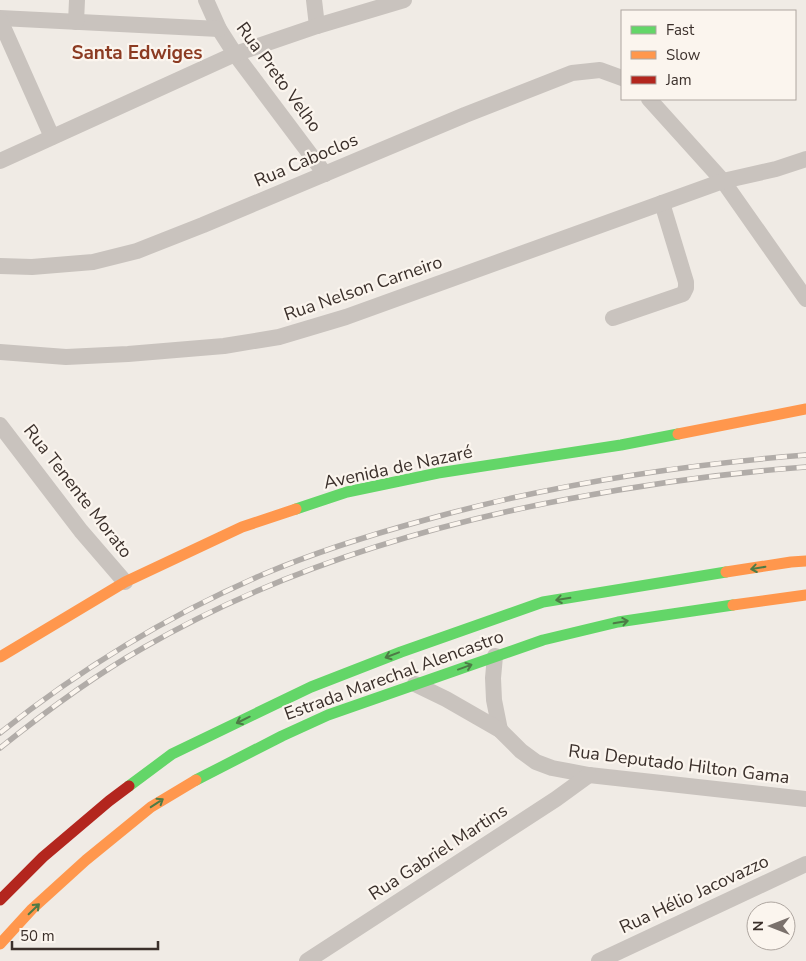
<svg xmlns="http://www.w3.org/2000/svg" width="806" height="961" font-family="'Nunito Sans',sans-serif">
  <style>
    .lines { fill: none; stroke-linecap: round; stroke-linejoin: round }
    .street { stroke: #c9c3be; stroke-width: 16 }
    .fast { stroke: #63d668; stroke-width: 11 }
    .slow { stroke: #ff974d; stroke-width: 11 }
    .jam { stroke: #b3261e; stroke-width: 11 }
    .rail-casing { stroke: #b1aca8; stroke-width: 5.5 }
    .rail { stroke: #fbf5ee; stroke-width: 4; stroke-dasharray: 11; stroke-linecap: butt }
    .oneway { stroke: #4d7b46 }
    .labels { text-anchor: middle; stroke-width: 4.5; stroke-linejoin: round; paint-order: stroke }
    .street-label { font-size: 18px; fill: #3b302b; stroke: #fbf5ee }
    .neighbourhood-label { font-size: 19px; font-weight: bold; fill: #8c3b22; stroke: #fbf5ee }
  </style>
  <rect width="100%" height="100%" fill="#f0ebe5"/>
  <g class="lines">
    <g class="street">
      <path d="M206 0 219 29 235 54 325 174"/>
      <path d="M314 0 317 26"/>
      <path d="M0 18 219 29"/>
      <path d="M0 20 52 137"/>
      <path d="M76 22 77 0"/>
      <path d="M649 99 723 181 806 299"/>
      <path d="M0 161 235 54 317 26 404 0"/>
      <path d="M0 266 32 267 93 262 137 251 203 225 465 115 572 73 600 70 622 78"/>
      <path d="M613 318 683 294 686 288V282L662 203"/>
      <path d="M0 352 66 357 128 354 224 346 279 337 346 317 723 181 776 169 806 159"/>
      <path d="M0 425 81 531 125 582"/>
      <path d="M495 656 493 678 494 700 500 730"/>
      <path d="M415 684 446 699 500 730 521 751 536 762 552 768 589 775 806 799"/>
      <path d="M307 961 556 799 589 775"/>
      <path d="M599 961 806 864"/>
    </g>
    <g class="fast">
      <path d="M296 509 347 492 438 473 621 445 678 434"/>
      <path d="M196 780 282 736 328 715 543 640 618 622 733 605"/>
      <path d="M129 786 172 754 311 687 401 652 543 602 726 572"/>
    </g>
    <g class="slow">
      <path d="M678 434 806 409"/>
      <path d="M726 572 791 562 806 561"/>
      <path d="M733 605 806 595"/>
      <path d="M0 657 125 582 242 527 296 509"/>
      <path d="M0 944 32 909 86 860 151 807 196 780"/>
    </g>
    <path class="jam" d="M0 900 43 857 109 801 129 786"/>
    <defs>
      <g id="rail">
        <path d="M0 733C80 669 169 615 264 574 316 552 370 535 425 520 549 485 678 465 806 455"/>
        <path d="M0 748C45 712 92 677 143 648 274 572 420 527 568 499 647 484 726 473 806 467"/>
      </g>
    </defs>
    <use href="#rail" class="rail-casing"/>
    <use href="#rail" class="rail"/>
  </g>
  <defs><path id="oneway-shaft" d="M-6 0H5M1.5-3L5.5 0L1.5 3" fill="none" stroke-width="1.6" stroke-linecap="round" stroke-linejoin="round" transform="scale(1.25)"/></defs>
  <g class="oneway">
    <use href="#oneway-shaft" transform="translate(758 568) rotate(171)"/>
    <use href="#oneway-shaft" transform="translate(563 599) rotate(171)"/>
    <use href="#oneway-shaft" transform="translate(621 622) rotate(-10)"/>
    <use href="#oneway-shaft" transform="translate(392 655) rotate(159)"/>
    <use href="#oneway-shaft" transform="translate(465 667) rotate(-20)"/>
    <use href="#oneway-shaft" transform="translate(243 720) rotate(154)"/>
    <use href="#oneway-shaft" transform="translate(157 803) rotate(-33)"/>
    <use href="#oneway-shaft" transform="translate(34 909) rotate(-44)"/>
  </g>
  <g class="labels">
    <g class="street-label">
      <text transform="translate(279 77) rotate(54)" y="6">Rua Preto Velho</text>
      <text transform="translate(306 160) rotate(-23)" y="6">Rua Caboclos</text>
      <text transform="translate(363 288) rotate(-19)" y="6">Rua Nelson Carneiro</text>
      <text transform="translate(398 467) rotate(-12)" y="6">Avenida de Nazaré</text>
      <text transform="translate(78 491) rotate(52)" y="6">Rua Tenente Morato</text>
      <text transform="translate(394 675) rotate(-20)" y="6">Estrada Marechal Alencastro</text>
      <text transform="translate(679 764) rotate(7)" y="6">Rua Deputado Hilton Gama</text>
      <text transform="translate(438 852) rotate(-33)" y="6">Rua Gabriel Martins</text>
      <text transform="translate(694 894) rotate(-25)" y="6">Rua Hélio Jacovazzo</text>
    </g>
    <g class="neighbourhood-label">
      <text x="137" y="59">Santa Edwiges</text>
    </g>
  </g>
  <rect x="621" y="10" width="175" height="90" fill="#fbf5ee" stroke="#aea6a0"/>
  <rect x="631" y="26" width="25" height="8" fill="#63d668" stroke="#aea6a0"/>
  <text x="666" y="35" font-size="15" fill="#3b302b">Fast</text>
  <rect x="631" y="51" width="25" height="8" fill="#ff974d" stroke="#aea6a0"/>
  <text x="666" y="60" font-size="15" fill="#3b302b">Slow</text>
  <rect x="631" y="76" width="25" height="8" fill="#b3261e" stroke="#aea6a0"/>
  <text x="666" y="85" font-size="15" fill="#3b302b">Jam</text>
  <g transform="translate(771 926) rotate(270)"><circle r="24" fill="#fbf5ee" stroke="#aea6a0"/>
  <path d="M0-4L9 19L0 12L-9 19Z" fill="#7a716c"/>
  <text y="-8" font-size="14" font-weight="bold" text-anchor="middle" fill="#3b302b">N</text>
  </g>
  <path d="M12 941v8h146v-8" fill="none" stroke="#3b302b" stroke-width="2.5"/>
  <text x="20" y="941" font-size="15" fill="#3b302b" stroke="#fbf5ee" stroke-width="4" paint-order="stroke">50 m</text>
</svg>
